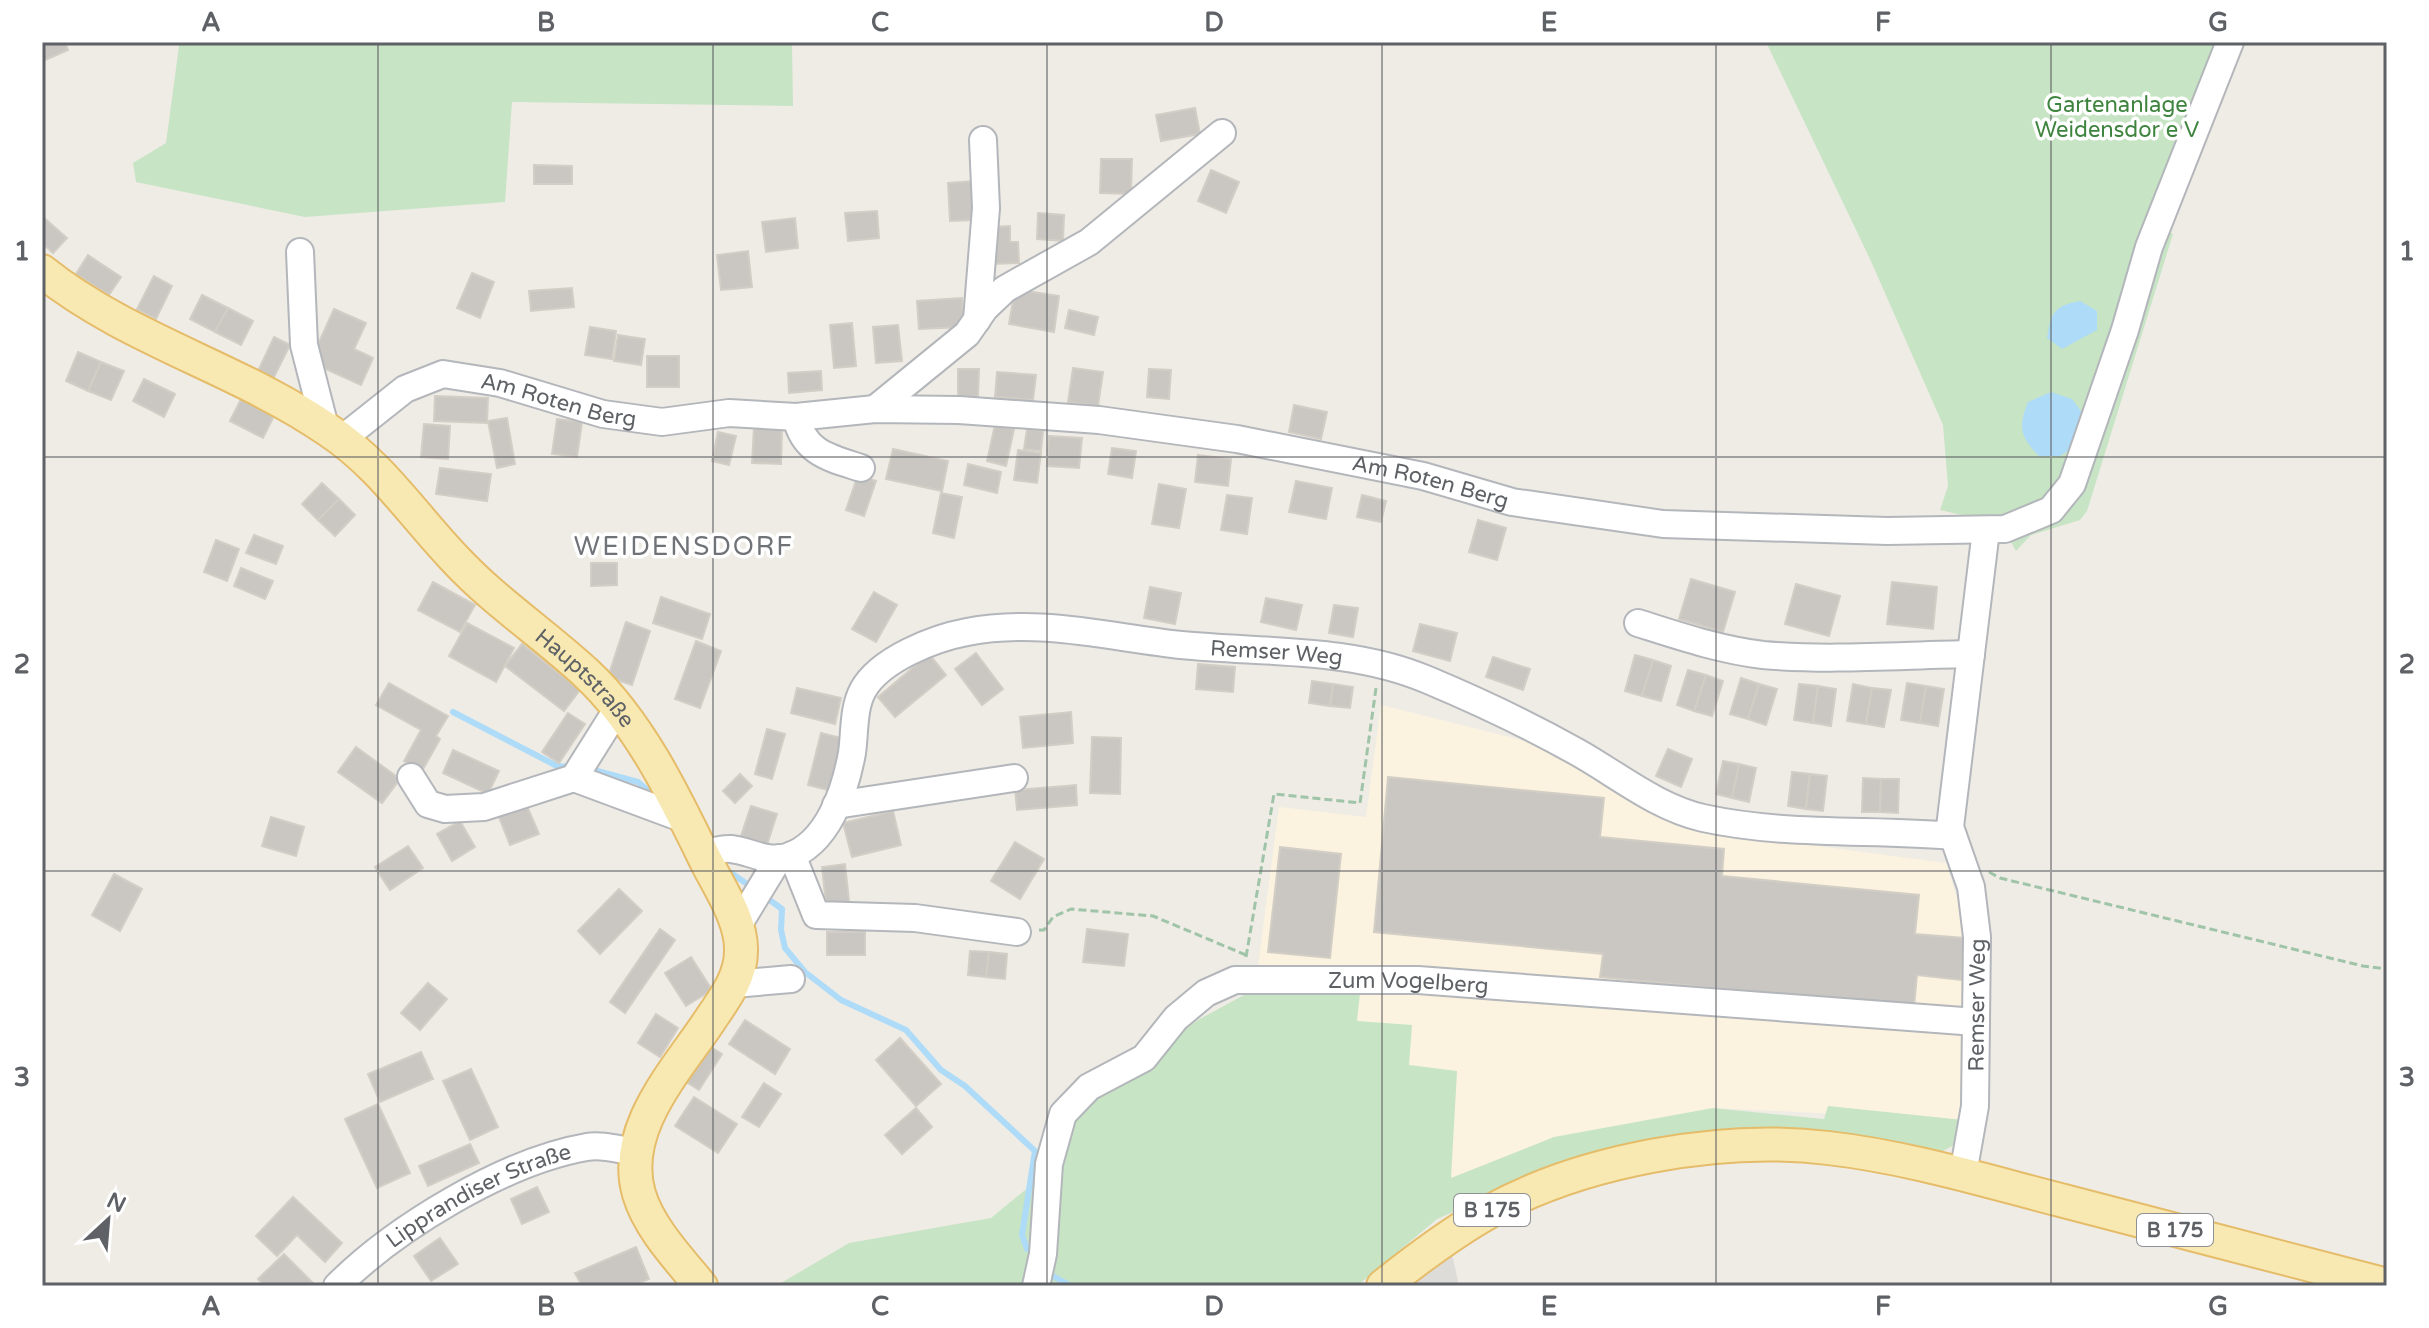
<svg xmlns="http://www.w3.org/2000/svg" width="2429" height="1328" font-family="'Varela Round',sans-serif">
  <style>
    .commercial { fill: #fbf3df }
    .industrial { fill: #dedcd8 }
    .green { fill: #c7e4c5 }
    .water { fill: #aedbf8 }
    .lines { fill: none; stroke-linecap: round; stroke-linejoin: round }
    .stream { stroke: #aedbf8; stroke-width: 6 }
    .building { fill: #cac7c3; stroke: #d3cec5; stroke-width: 2 }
    .minor-casing { stroke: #b3b6ba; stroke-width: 30 }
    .major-casing { stroke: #e5bc69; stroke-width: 36 }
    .path { stroke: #9fc4a8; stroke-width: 3; stroke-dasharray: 8 4; stroke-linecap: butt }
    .minor { stroke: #fff; stroke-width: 26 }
    .major { stroke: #f8e9b2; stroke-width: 32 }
    .grid { fill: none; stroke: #5e6165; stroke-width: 2; stroke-opacity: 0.55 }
    .labels { text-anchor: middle; stroke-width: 7; stroke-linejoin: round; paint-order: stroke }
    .shield { fill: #fff; stroke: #8e9093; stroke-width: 2 }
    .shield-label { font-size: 20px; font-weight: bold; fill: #5e6165 }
    .park-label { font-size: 22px; fill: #3e843e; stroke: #fff }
    .street-label { font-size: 22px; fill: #5e6165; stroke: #fff }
    .quarter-label { font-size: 26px; letter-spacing: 2px; fill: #6f7377; stroke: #fff }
    .neatline { fill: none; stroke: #5e6165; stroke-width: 3 }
    .grid-label { font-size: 26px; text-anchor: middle; font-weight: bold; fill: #5e6165 }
  </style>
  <rect width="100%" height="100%" fill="#efece6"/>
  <path class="commercial" d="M1381 705 1549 747 1683 828 1946 863 1969 937 1963 1120 1713 1108 1450 1178 1457 1072 1409 1065 1356 1021 1360 994 1255 989 1279 807 1366 817Z"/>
  <path class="industrial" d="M1451 1249 1459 1286H1402Z"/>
  <g class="green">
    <path d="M176 42H792L793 106 512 102 505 202 305 217 136 182 133 163 166 143 179 46Z"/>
    <path d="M1766 42H2223L2156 222 2173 234 2087 511 2080 520 2031 535 2016 551 2001 524 1940 510 1948 486 1943 425 1870 259Z"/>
    <path d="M1255 989 1360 993 1357 1021 1412 1025 1409 1065 1457 1071 1451 1178 1554 1137 1713 1108 1824 1119 1828 1106 1963 1120 1960 1142 1939 1153 1566 1163 1437 1219 1357 1286H776L849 1243 991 1218 1058 1163 1068 1124 1086 1098 1198 1020Z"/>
  </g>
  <g class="water">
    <path d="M2080 301 2097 311V330L2062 349 2047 338C2051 312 2054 306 2080 301Z"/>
    <path d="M2051 392 2072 399 2083 414 2075 446 2060 456H2039C2020 437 2018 427 2028 402Z"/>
  </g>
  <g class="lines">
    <g class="stream">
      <path d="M453 712 557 766 571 767"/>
      <path d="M590 769 638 782 651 793"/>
      <path d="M731 873 753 888"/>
      <path d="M764 896 782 909 781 930 785 948 805 972 841 1000 906 1030 941 1070 965 1086 1035 1151 1022 1235 1027 1249"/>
      <path d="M1053 1276 1071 1286"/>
    </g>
  </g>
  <g class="building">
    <path d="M42 42H65L68 50 43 61Z"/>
    <path d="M1195 108 1200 134 1161 141 1156 115Z"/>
    <path d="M1101 159H1132L1131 194 1100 193Z"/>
    <path d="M534 165 572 166V184H534Z"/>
    <path d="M1211 170 1239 182 1226 213 1198 201Z"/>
    <path d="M974 181 976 220 950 221 948 183Z"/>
    <path d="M877 211 879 238 848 241 845 213Z"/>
    <path d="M1038 213 1064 215 1063 241 1037 239Z"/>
    <path d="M42 216 67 238 53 253 42 243Z"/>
    <path d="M795 218 798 248 766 252 762 222Z"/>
    <path d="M1010 226V242H1018L1019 263 992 264 991 227Z"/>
    <path d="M748 251 752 287 721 290 717 255Z"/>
    <path d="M88 255 121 277 109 295 76 274Z"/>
    <path d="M472 273 494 282 480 318 457 308Z"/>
    <path d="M154 276 172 286 156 319 137 309Z"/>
    <path d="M572 288 574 307 531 311 529 291Z"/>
    <path d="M1015 289 1059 296 1054 332 1009 324Z"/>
    <path d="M202 295 228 308 215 332 190 319Z"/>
    <path d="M962 298 964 327 919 329 917 301Z"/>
    <path d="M228 308 253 321 241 345 215 332Z"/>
    <path d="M334 309 366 323 354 349 373 358 361 385 310 362Z"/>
    <path d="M1069 310 1098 317 1094 335 1065 328Z"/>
    <path d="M852 323 856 366 834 368 830 325Z"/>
    <path d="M898 325 902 361 876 363 873 327Z"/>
    <path d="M590 327 616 331 612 359 585 355Z"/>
    <path d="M618 335 645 339 641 365 614 361Z"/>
    <path d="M274 337 290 345 273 379 258 371Z"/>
    <path d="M78 352 101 362 88 391 66 381Z"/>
    <rect x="647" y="356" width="32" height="31"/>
    <path d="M101 362 124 371 111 400 88 391Z"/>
    <path d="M1073 368 1103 372 1098 406 1068 402Z"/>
    <path d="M958 369H979L978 397 958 396Z"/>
    <path d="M1149 369 1171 370 1169 399 1147 397Z"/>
    <path d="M821 371 822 390 789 393 788 373Z"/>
    <path d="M997 372 1036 375 1033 400 995 397Z"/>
    <path d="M144 379 175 394 164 417 133 401Z"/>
    <path d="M435 396 488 398 487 423 434 421Z"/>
    <path d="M241 399 274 416 263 438 230 421Z"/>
    <path d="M1294 405 1327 412 1321 439 1289 432Z"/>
    <path d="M507 418 515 464 497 468 488 421Z"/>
    <path d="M557 419 582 422 577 457 552 454Z"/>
    <path d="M424 424 450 426 448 459 421 457Z"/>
    <path d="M995 425 1014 429 1006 466 987 461Z"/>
    <path d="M754 427 782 428 781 464 752 463Z"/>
    <path d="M1027 429 1043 431 1041 451 1024 449Z"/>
    <path d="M718 432 736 436 729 465 712 461Z"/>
    <path d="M1049 436 1082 438 1079 468 1047 466Z"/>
    <path d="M1112 448 1136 451 1132 478 1108 474Z"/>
    <path d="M893 449 948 461 942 491 886 479Z"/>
    <path d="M1018 450 1041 453 1037 483 1014 480Z"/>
    <path d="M1198 455 1231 459 1228 486 1195 482Z"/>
    <path d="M968 464 1001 472 997 493 964 485Z"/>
    <path d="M440 468 491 474 487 501 436 494Z"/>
    <path d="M858 475 876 481 864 516 846 510Z"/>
    <path d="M1296 481 1332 488 1326 519 1289 512Z"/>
    <path d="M322 483 339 499 318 520 302 504Z"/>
    <path d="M1159 484 1186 489 1179 528 1152 524Z"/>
    <path d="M941 493 962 497 954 538 933 533Z"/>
    <path d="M1227 495 1252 498 1247 534 1221 530Z"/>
    <path d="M1362 495 1386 501 1381 522 1357 517Z"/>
    <path d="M339 499 355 515 335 536 318 520Z"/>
    <path d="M1478 520 1506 528 1497 560 1469 552Z"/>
    <path d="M254 535 283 546 276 564 246 553Z"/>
    <path d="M216 540 239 549 227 581 204 572Z"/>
    <path d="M591 563H617V585L591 586Z"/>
    <path d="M241 568 273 581 265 599 234 586Z"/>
    <path d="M1691 579 1735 592 1723 632 1679 619Z"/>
    <path d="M433 582 475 605 460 632 418 610Z"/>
    <path d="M1892 582 1937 587 1933 629 1887 624Z"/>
    <path d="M1796 584 1840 596 1829 636 1785 624Z"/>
    <path d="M1150 587 1181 593 1175 624 1144 618Z"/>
    <path d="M874 592 897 605 876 642 852 629Z"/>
    <path d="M661 597 710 614 702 639 653 623Z"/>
    <path d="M1266 598 1302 605 1296 630 1261 622Z"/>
    <path d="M1334 605 1358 608 1353 637 1329 633Z"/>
    <path d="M626 622 650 631 632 685 608 677Z"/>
    <path d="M467 623 514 648 496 682 449 656Z"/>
    <path d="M1420 624 1457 633 1450 661 1413 651Z"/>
    <path d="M696 641 721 651 700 708 675 699Z"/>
    <path d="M522 644 580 690 564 711 505 666Z"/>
    <path d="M976 653 1003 689 982 705 955 669Z"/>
    <path d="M929 654 946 675 895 717 878 697Z"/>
    <path d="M1635 655 1653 660 1642 696 1625 691Z"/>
    <path d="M1493 657 1530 669 1523 690 1486 677Z"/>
    <path d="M1653 660 1671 666 1661 701 1642 696Z"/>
    <path d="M1198 664 1235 667 1233 692 1196 689Z"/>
    <path d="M1688 670 1706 675 1694 711 1677 705Z"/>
    <path d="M1706 675 1723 681 1712 716 1694 711Z"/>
    <path d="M1741 678 1759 684 1748 719 1730 714Z"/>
    <path d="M1312 681 1333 684 1330 706 1309 703Z"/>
    <path d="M389 683 448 716 436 736 440 739 422 771 404 761 421 730 376 705Z"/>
    <path d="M1907 683 1926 686 1920 723 1901 720Z"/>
    <path d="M1333 684 1353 687 1350 708 1330 706Z"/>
    <path d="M1759 684 1777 689 1766 725 1748 719Z"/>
    <path d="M1799 684 1818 686 1813 723 1794 720Z"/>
    <path d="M1853 684 1872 688 1866 724 1847 721Z"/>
    <path d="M1818 686 1836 689 1831 726 1813 723Z"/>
    <path d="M1926 686 1944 689 1938 726 1920 723Z"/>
    <path d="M797 688 841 698 835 724 791 713Z"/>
    <path d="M1872 688 1891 690 1884 727 1866 724Z"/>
    <path d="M1071 712 1073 743 1023 748 1020 717Z"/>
    <path d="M568 713 585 724 559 763 542 752Z"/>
    <path d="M767 729 785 734 772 779 755 774Z"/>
    <path d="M821 733 849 740 836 792 808 785Z"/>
    <path d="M1092 737 1121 738 1120 794 1090 793Z"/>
    <path d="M356 747 400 779 382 803 338 772Z"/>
    <path d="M1668 749 1692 759 1681 787 1656 776Z"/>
    <path d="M453 750 499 771 488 794 443 773Z"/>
    <path d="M1723 761 1739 764 1732 798 1716 794Z"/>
    <path d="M1739 764 1756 768 1749 802 1732 798Z"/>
    <path d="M1792 772 1810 774 1806 809 1788 806Z"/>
    <path d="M740 774 752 786 735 803 723 791Z"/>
    <path d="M1810 774 1827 776 1823 811 1806 809Z"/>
    <path d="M1388 777 1604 798 1600 837 1724 849 1722 876 1919 895 1915 934 1964 938 1961 980 1917 975 1914 1007 1600 977 1603 954 1374 932Z"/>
    <path d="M1863 778 1881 779 1880 812H1862Z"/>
    <path d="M1881 779H1899L1898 813 1880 812Z"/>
    <path d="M1076 785 1077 805 1017 810 1015 790Z"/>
    <path d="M527 806 539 834 510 845 499 817Z"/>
    <path d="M751 806 777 814 767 845 741 836Z"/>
    <path d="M893 811 901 845 852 857 843 823Z"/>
    <path d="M271 817 304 827 296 856 262 846Z"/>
    <path d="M460 821 475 847 452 861 437 834Z"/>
    <path d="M1015 842 1044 859 1020 899 991 881Z"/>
    <path d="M408 846 423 868 390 890 375 867Z"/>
    <path d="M1280 847 1341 854 1330 958 1268 952Z"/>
    <path d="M845 864 850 910 827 913 822 867Z"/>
    <path d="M114 874 142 889 120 931 92 915Z"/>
    <path d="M619 889 642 911 600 954 578 931Z"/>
    <path d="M660 929 675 940 625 1013 610 1002Z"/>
    <path d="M1087 929 1128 934 1124 966 1083 962Z"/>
    <rect x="827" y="932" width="38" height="23"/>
    <path d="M970 951 989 952 986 977 968 975Z"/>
    <path d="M989 952 1007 954 1005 979 986 977Z"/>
    <path d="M691 957 712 990 686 1006 665 973Z"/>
    <path d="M428 983 447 999 420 1030 401 1013Z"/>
    <path d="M656 1014 678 1028 660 1057 638 1043Z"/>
    <path d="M745 1020 790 1049 775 1074 729 1044Z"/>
    <path d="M900 1038 941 1084 916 1106 876 1060Z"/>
    <path d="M706 1044 722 1054 699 1090 683 1080Z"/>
    <path d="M421 1052 433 1079 380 1102 368 1074Z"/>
    <path d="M471 1069 498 1127 470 1140 443 1081Z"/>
    <path d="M764 1083 781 1094 759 1127 742 1117Z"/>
    <path d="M694 1097 737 1124 718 1153 675 1126Z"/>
    <path d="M378 1104 410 1173 377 1188 345 1119Z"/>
    <path d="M916 1108 932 1127 902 1154 885 1135Z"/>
    <path d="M470 1144 479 1163 428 1186 419 1166Z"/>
    <path d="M537 1187 549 1212 522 1224 511 1199Z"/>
    <path d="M293 1197 342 1243 325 1262 297 1235 277 1256 256 1236Z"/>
    <path d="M440 1238 458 1264 431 1281 414 1256Z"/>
    <path d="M636 1247 649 1279 632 1286H582L575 1273Z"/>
    <path d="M284 1254 316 1286H265L258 1279Z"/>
  </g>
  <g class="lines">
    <defs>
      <g id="minor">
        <path d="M300 252 304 345 325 427"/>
        <path d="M977 320 986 208 983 140"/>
        <path d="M875 409 967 334 985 308 1005 289 1089 242 1222 133"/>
        <path d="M796 417C804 453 830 458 861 468"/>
        <path id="s1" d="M342 439 405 389 443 374 500 383 603 414 662 422 729 413 796 417 875 409 959 410 1099 420 1237 439 1423 476 1512 502 1663 524 1887 531 2005 529 2051 510 2072 484 2125 330 2149 247 2230 42"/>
        <path d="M1638 623C1679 636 1720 650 1763 655 1832 661 1903 655 1971 654"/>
        <path d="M411 777 428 804 445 809 484 807 574 778 618 708"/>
        <path d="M574 778 687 820"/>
        <path d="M836 805 1014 778"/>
        <path id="s2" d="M703 854C711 852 722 848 731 849 750 851 767 863 787 857 828 844 845 791 852 753 855 732 853 708 863 690 880 659 935 638 967 632 1038 618 1109 637 1181 645 1263 653 1351 647 1428 680 1478 701 1529 725 1577 752 1618 775 1656 807 1703 818 1785 836 1871 829 1953 836"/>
        <path d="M792 855 816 915 915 918 1017 932"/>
        <path d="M737 927 779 858"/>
        <path d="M734 984 791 979"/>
        <path id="s3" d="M1963 1174 1975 1106 1977 937 1971 887 1950 827 1986 530"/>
        <path id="s4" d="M337 1286C395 1228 505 1161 587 1147 601 1144 621 1150 636 1152"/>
        <path id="s5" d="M1036 1286 1043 1254 1049 1164 1063 1114 1089 1087 1144 1058 1176 1018 1206 993 1235 980H1418L1976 1022"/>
      </g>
      <g id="major">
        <path id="s6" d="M42 271C128 340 238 368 328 430 380 464 413 515 455 559 495 602 544 634 586 673 639 722 675 797 706 861 719 887 742 920 741 951 741 978 724 999 710 1020 677 1070 620 1129 639 1194 649 1228 679 1259 701 1286"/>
        <path d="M1383 1286C1417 1259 1450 1234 1487 1213 1581 1160 1721 1135 1828 1148 1908 1157 1986 1181 2064 1201 2172 1229 2279 1257 2387 1285"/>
      </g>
    </defs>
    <use href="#minor" class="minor-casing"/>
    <use href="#major" class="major-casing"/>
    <g class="path">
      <path d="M1989 872 2000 878 2363 966 2387 969"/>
      <path d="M1039 930H1044L1053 917 1071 909 1153 916 1246 955"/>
      <path d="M1246 957 1274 794 1360 803 1376 688"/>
    </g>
    <use href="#minor" class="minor"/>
    <use href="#major" class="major"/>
  </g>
  <path class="grid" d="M378 42V1286M713 42V1286M1047 42V1286M1382 42V1286M1716 42V1286M2051 42V1286M42 457H2387M42 871H2387"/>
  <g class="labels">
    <g class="shield">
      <rect x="1454" y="1194" width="76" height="32" rx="6"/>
      <rect x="2137" y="1214" width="76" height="32" rx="6"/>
    </g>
    <g class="shield-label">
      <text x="1492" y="1217">B 175</text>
      <text x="2175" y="1237">B 175</text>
    </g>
    <g class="park-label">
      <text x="2117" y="112">Gartenanlage<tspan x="2117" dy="25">Weidensdor e V</tspan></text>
    </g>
    <g class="street-label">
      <text dy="8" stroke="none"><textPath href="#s1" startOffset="240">Am Roten Berg</textPath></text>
      <text dy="8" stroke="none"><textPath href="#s1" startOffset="1122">Am Roten Berg</textPath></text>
      <text dy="8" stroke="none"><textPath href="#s2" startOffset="712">Remser Weg</textPath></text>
      <text dy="8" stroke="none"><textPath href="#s6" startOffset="686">Hauptstraße</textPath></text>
      <text dy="8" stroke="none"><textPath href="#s5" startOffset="570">Zum Vogelberg</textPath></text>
      <text dy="8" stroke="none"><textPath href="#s3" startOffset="170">Remser Weg</textPath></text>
      <text dy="8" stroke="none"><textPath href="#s4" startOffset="170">Lipprandiser Straße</textPath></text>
    </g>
    <g class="quarter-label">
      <text x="684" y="555">WEIDENSDORF</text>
    </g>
  </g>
  <rect width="2429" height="1328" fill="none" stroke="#ffffff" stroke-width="88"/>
  <g transform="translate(108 1220) rotate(26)" stroke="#ffffff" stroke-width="6" paint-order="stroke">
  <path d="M0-6L14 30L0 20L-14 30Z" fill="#5e6165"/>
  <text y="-12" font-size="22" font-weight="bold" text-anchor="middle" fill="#5e6165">N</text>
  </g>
  <rect x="44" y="44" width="2341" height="1240" class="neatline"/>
  <g class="grid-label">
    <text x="211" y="31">A</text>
    <text x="546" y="31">B</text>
    <text x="880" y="31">C</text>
    <text x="1214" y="31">D</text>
    <text x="1549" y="31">E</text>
    <text x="1883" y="31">F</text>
    <text x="2218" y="31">G</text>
    <text x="22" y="260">1</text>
    <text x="2407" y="260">1</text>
    <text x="22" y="673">2</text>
    <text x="2407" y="673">2</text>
    <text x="22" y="1086">3</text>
    <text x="2407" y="1086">3</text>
    <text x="211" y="1315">A</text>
    <text x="546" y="1315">B</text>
    <text x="880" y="1315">C</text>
    <text x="1214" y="1315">D</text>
    <text x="1549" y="1315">E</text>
    <text x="1883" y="1315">F</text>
    <text x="2218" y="1315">G</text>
  </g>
</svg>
